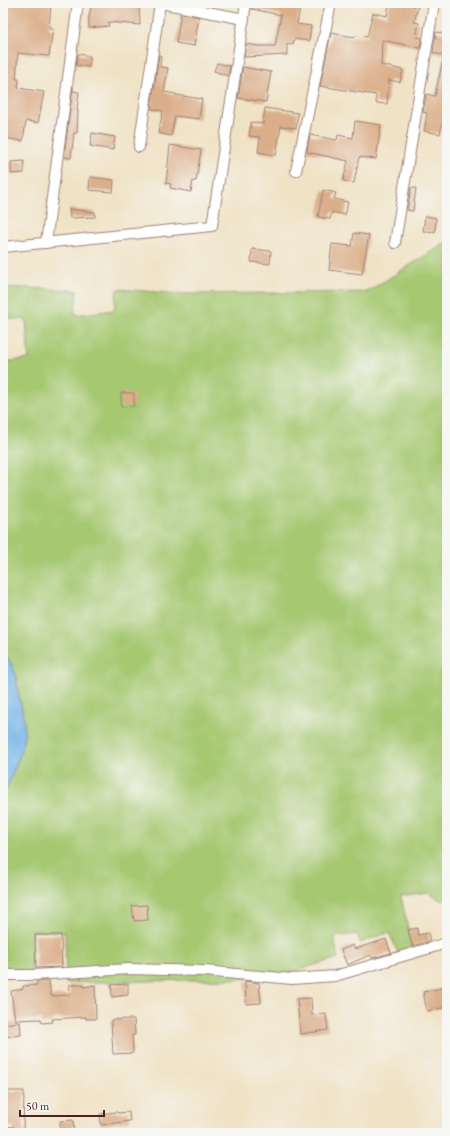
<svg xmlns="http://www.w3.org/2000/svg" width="450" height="1136" font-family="'EB Garamond',serif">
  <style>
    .green { fill: #a6c871; stroke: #78744e }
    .water { fill: #74b3e7; stroke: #5f6989 }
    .building { fill: #daae89 }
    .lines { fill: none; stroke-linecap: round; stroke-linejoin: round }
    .street-casing { stroke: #9d8078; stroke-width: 12 }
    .street { stroke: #fff; stroke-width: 10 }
  </style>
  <rect width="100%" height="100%" fill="#f6f6f2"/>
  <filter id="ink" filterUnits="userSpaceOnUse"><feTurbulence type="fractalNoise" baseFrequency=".025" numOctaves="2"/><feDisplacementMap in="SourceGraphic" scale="8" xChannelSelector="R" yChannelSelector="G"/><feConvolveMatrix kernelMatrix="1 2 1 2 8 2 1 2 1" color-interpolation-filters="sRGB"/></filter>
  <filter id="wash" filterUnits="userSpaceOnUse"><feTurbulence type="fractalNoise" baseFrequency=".012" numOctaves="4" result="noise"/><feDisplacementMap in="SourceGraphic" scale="16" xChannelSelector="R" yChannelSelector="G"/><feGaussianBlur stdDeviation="0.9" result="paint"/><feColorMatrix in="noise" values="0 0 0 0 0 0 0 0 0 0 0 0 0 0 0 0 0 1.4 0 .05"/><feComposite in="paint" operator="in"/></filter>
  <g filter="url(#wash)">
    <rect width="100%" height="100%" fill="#f0e2c5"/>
    <path class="green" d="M447 242V900L442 901 428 893 401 897 413 950 398 953 389 932 360 943 357 934 334 937 338 958 271 978 66 983 65 932 32 931 31 977 3 976V797L20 755 22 707 18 692 17 678 11 663 3 651V362L29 359 26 320 3 318V287L77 290 75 315 114 310 117 289 184 294 367 292Z"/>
    <path class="water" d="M3 651 11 663 17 678 18 692 24 720V737L20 755 3 797Z"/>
    <g id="blocks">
      <g class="building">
        <path d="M3 3H51L49 29H53L49 56 18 53 16 79H19L18 88 44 92 38 123 26 121 23 141 3 138Z"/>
        <path d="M92 3H139L140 25 108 22 109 26 89 28V16Z"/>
        <path d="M252 3H301L297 24 311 26 309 41 294 39 293 45 287 44V55L244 57 246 44 258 46H275L281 15 252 9Z"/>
        <path d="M389 3H399L418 7 414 22 419 23 416 37 422 38 420 48 382 40 381 65 403 70 400 82 389 80 387 104 376 103V95L320 86 331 33 354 37V36L367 37 373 13 387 16Z"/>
        <path d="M181 13 199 17 194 46 176 43Z"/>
        <path d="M436 32 447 34V56L433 53Z"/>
        <path d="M78 54 90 56 89 67 76 65Z"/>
        <path d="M159 55 161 56 160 67 168 68 164 92 176 94V95L202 99 199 119 175 116 171 136 158 133 163 111 151 109Z"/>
        <path d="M443 59 447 60V117L444 116 440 134 424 131 427 113 423 112 426 94 435 96Z"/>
        <path d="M217 63 230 66 228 76 214 71Z"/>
        <path d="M243 67 271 72 266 102 238 98Z"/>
        <path d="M73 86V91L79 92 77 110H78L77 133H74L71 158 64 157Z"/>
        <path d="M265 108 298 113 296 128 281 126 276 155 258 152 260 137 249 136 251 122 263 124Z"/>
        <path d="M355 121 381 125 376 159 359 157 354 183 343 181 348 161 307 152 310 135 337 140 338 135 353 138Z"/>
        <path d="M92 133 115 137 113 150 90 146Z"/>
        <path d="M170 145 201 150 196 181H193L191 192 170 188 171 184 166 183Z"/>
        <path d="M24 161V173L11 174V162Z"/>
        <path d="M90 177 114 180 113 192 89 190Z"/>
        <path d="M411 188H416L413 211 407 210Z"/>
        <path d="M323 190 336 193 334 199 348 202 345 215 332 212 330 219 318 217Z"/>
        <path d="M69 209 95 212V217L70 218Z"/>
        <path d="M425 216 436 218 435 232 423 231Z"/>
        <path d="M354 233 369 235 362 274 329 270 332 244 352 246Z"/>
        <path d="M252 249 271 251 270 264 251 262Z"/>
        <path d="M121 393H134V406L121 407Z"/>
        <path d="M147 905 148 920 134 921 132 906Z"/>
        <path d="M417 928 418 935 428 933 430 941 412 946 408 930Z"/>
        <path d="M35 935H61L62 967 36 968Z"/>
        <path d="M386 939 391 953 372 958 370 955 347 965 341 950 353 945 355 949Z"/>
        <path d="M37 981H49L51 996 70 995 69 985H83V987L95 985 96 1019H86V1017L52 1019 53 1022 42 1023 41 1019 15 1020 11 991 23 989V986L37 985Z"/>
        <path d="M245 981 259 983 261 1003 246 1004Z"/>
        <path d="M128 984V995L112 997 111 985Z"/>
        <path d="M447 987V1007L427 1011 423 992Z"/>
        <path d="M311 998 312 1015 326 1014 328 1030 300 1034 297 999Z"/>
        <path d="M129 1019H134L135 1035H132L133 1053 113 1054 111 1020Z"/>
        <path d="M20 1022 21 1035 3 1037V1024Z"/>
        <path d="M7 1091H24L23 1133H14V1127L3 1126V1095H7Z"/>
        <path d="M117 1112 118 1113 129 1112 130 1121 101 1125 100 1114Z"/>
        <path d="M73 1120 74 1132 60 1133V1121Z"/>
      </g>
    </g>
  </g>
  <g filter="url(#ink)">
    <use href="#blocks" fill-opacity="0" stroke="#9d8078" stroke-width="1"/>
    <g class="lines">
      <defs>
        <g id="street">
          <path d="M161 3 244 19"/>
          <path d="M139 147 160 3"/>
          <path d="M296 171 331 3"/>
          <path d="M46 243 78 3"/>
          <path d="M395 243 434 3"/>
          <path d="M3 247 212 226 246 3"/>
          <path d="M3 975H34L129 969 204 971 292 979 335 976 447 943"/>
        </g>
      </defs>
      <use href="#street" class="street-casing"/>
      <use href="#street" class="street"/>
    </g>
  </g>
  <rect width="450" height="1136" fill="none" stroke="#f6f6f2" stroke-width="16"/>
  <path d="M20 1110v6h84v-6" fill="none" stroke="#4a1f2b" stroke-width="2"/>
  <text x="26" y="1110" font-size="12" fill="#4a1f2b" stroke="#f6f6f2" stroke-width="3" paint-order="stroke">50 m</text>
</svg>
